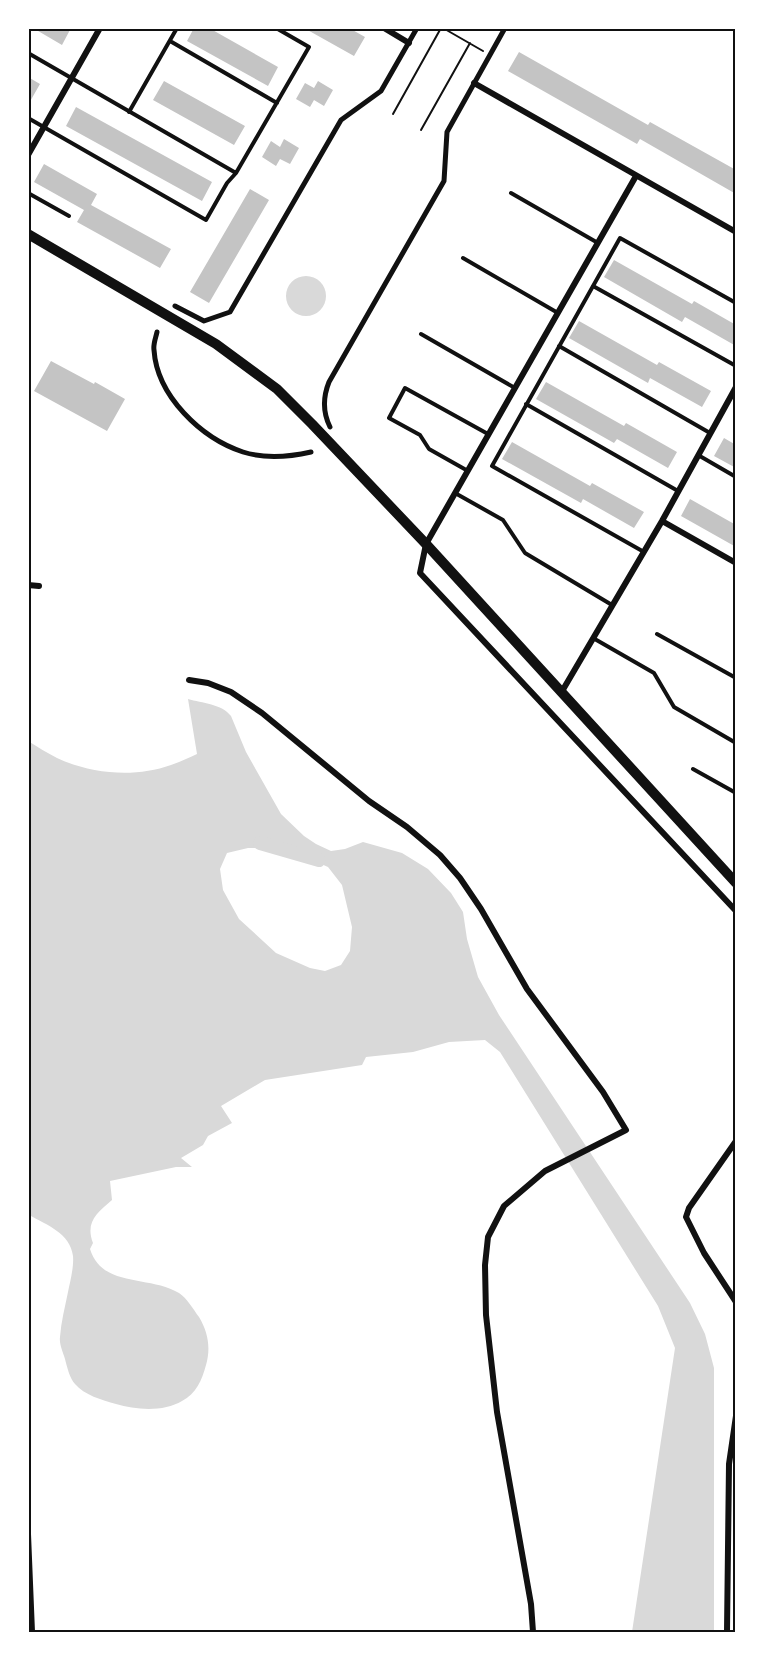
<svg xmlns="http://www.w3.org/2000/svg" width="764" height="1661" viewBox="0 0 764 1661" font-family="'Open Sans',sans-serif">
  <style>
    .water { fill: #d9d9d9; fill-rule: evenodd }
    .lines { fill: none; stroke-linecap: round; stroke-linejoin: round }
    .canal { stroke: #d9d9d9; stroke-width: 14 }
    .building { fill: #c4c4c4 }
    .path { stroke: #111; stroke-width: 2 }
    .service { stroke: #111; stroke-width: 4 }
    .pedestrian { stroke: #111; stroke-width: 5 }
    .minor { stroke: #111; stroke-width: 6 }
    .secondary { stroke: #111; stroke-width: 10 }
    .neatline { fill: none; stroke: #111; stroke-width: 2 }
  </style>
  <rect width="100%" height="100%" fill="#fff"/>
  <!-- water -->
  <path class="water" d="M286 296a20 20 0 1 1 40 0a20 20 0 1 1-40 0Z
    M188,699C202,703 222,704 231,716L246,752L281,814L304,836L316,844L331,851L345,849L363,842L402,853L428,869L451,893L463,912L467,939L478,977L499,1015L690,1303L705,1334L714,1368V1632H632L675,1348L658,1306L500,1052L485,1040L449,1042L413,1052L366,1057L362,1065L265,1080L221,1106L232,1123L208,1136L203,1145L181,1158L192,1167H176L110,1181L112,1200C97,1213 85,1222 93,1243L90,1249C102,1288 149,1275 179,1293C187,1298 193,1309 199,1317C208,1332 211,1348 206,1365C202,1380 196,1394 182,1401C164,1412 136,1410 116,1404C102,1400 84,1395 75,1384C70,1379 67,1367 65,1359C63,1352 59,1344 60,1337C61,1322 65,1307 68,1292C70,1282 74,1267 73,1256C70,1233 47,1225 29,1215L28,741C38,747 47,753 57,758C91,774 135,778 171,765C180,762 188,758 197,754ZM248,848H278L301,855L328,867L342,885L352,927L350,951L341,965L325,971L310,968L276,953L239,919L223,890L220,869L227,853Z"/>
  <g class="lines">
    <!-- canal -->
    <path class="canal" d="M260,843L319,860"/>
  </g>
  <!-- building -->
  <path class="building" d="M33,28H71L62,45Z
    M194,28H209L278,67L268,86L187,41Z
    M304,28H349L365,37L354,56Z
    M519,52L648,125L650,122L736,170V194L640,139L637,144L508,71Z
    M28,77L40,84L28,105Z
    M164,81L245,126L234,145L153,100Z
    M318,81L333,90L324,106L314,100L310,107L296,99L305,83L314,88Z
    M76,107L212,182L202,201L66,126Z
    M284,139L299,148L290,164L280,159L276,166L262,157L271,141L280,147Z
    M44,164L97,194L91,205L171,249L160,268L77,222L84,210L34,182Z
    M250,189L269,200L209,303L190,292Z
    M614,260L692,304L694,301L736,325V346L685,317L682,322L604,277Z
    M579,321L657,365L659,362L711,391L702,407L650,378L648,383L569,338Z
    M51,361L94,384L95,382L125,399L107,431L34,391Z
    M546,382L624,426L626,423L677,452L668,468L617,439L614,443L536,399Z
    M724,438L736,445V468L714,456Z
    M512,442L590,486L592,483L644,512L634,528L583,499L581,503L502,459Z
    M690,499L736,525V547L681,516Z"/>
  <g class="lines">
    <!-- path -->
    <path class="path" d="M443,28L483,51
      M393,114L441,28
      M421,130L470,43"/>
    <!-- service -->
    <path class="service" d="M170,41L277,103
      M28,53L236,173
      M129,112L177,28
      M28,118L206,220L227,183L236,173L309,47L276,28
      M28,193L69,216
      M511,193L598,243
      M463,258L558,313
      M593,286L736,366
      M421,334L515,388
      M559,346L710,433
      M526,404L678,491
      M698,455L736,477
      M468,471L429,449L420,435L389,418L405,388L488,434
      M455,493L503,520L525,553L612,605
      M644,552L492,466L620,238L736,303
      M657,634L736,678
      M593,638L654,673L674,707L736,743
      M693,769L736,793"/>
    <!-- pedestrian -->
    <path class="pedestrian" d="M175,306L204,321L230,312L341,120L381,91L417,28
      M157,332C156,337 153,344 154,350C157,396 201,438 243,452C265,459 289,457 311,452
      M330,427C323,413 323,397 329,382L444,181L447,132L505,28"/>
    <!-- minor -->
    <path class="minor" d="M384,28L409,43
      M474,83L736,232
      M28,155L100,28
      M636,176L426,544L420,573L736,911
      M662,521L736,563
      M28,585L39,586
      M189,680L208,683L231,692L262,713L369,801L407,827L440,855L460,878L481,909L527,989L603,1092L626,1130L545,1171L504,1206L488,1237L485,1265L486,1315L497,1412L531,1604L533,1632
      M561,693L662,521L736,387
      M736,1141L689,1208L686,1217L704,1253L736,1302
      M28,1534L32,1632
      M727,1632L729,1464L736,1416"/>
    <!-- secondary -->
    <path class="secondary" d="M28,234L216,344L277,389L312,424L426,544L736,883"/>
  </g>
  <!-- border -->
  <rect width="764" height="1661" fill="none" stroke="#ffffff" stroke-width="60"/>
  <rect x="30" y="30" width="704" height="1601" class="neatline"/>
</svg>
